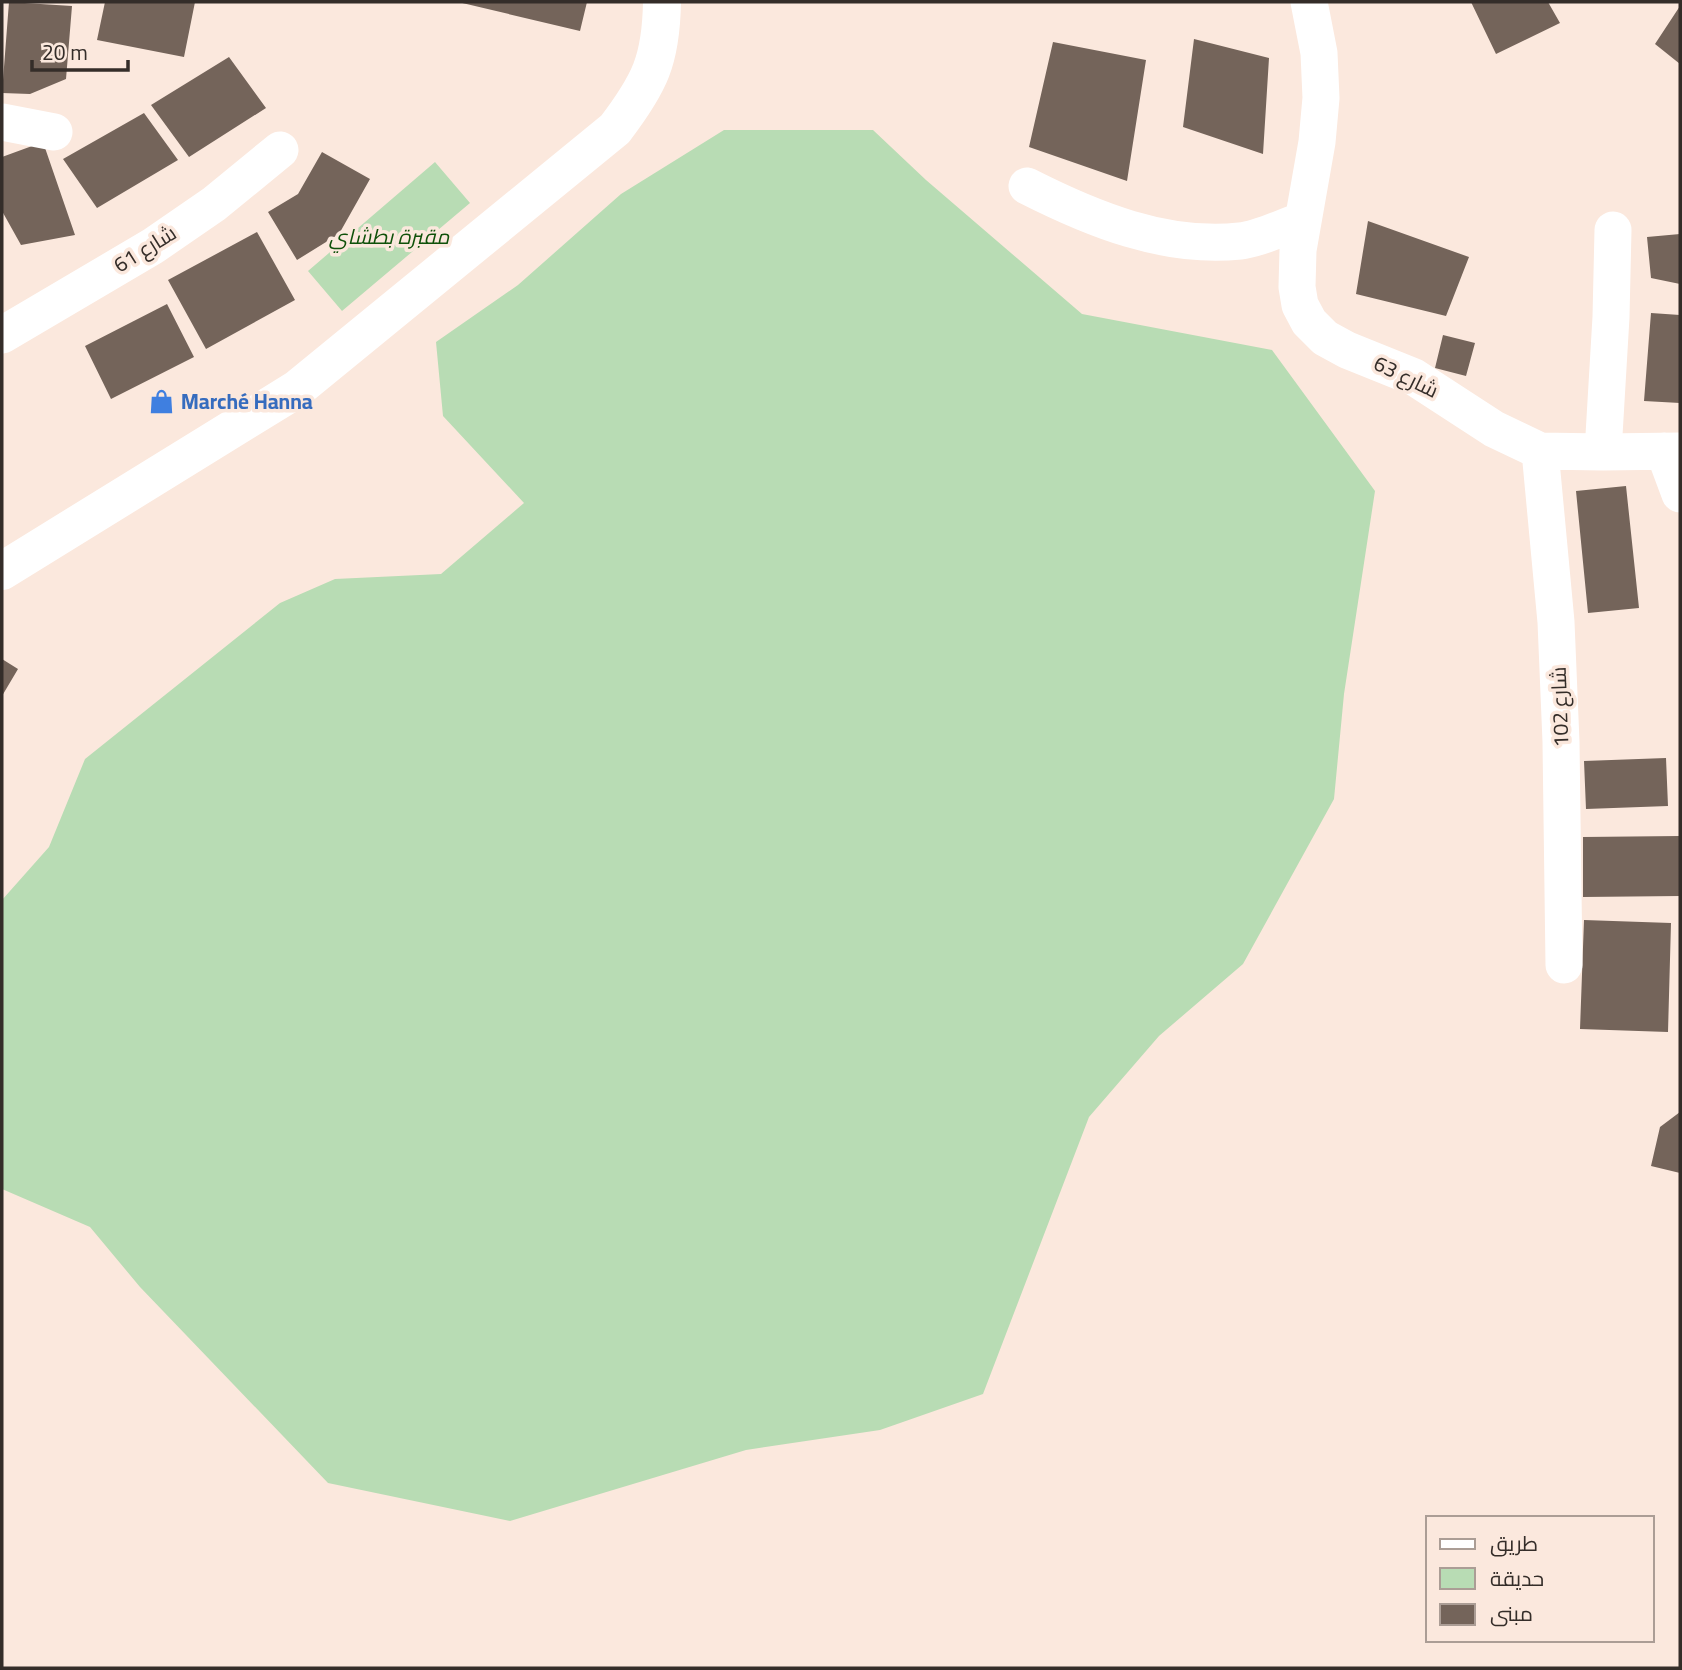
<svg xmlns="http://www.w3.org/2000/svg" width="1682" height="1670" viewBox="0 0 1682 1670" font-family="Georgia,Cairo,serif">
  <style>
    .green { fill: #b8dcb4 }
    .building { fill: #74645a }
    .lines { fill: none; stroke-linecap: round; stroke-linejoin: round }
    .street { stroke: #fff; stroke-width: 37 }
    .secondary { stroke: #fff; stroke-width: 38 }
    .labels { text-anchor: middle; stroke-width: 7; stroke-linejoin: round; paint-order: stroke }
    .park-label { font-size: 21px; font-style: italic; fill: #0f510a; stroke: #fbe8dd }
    .street-label { font-size: 21px; fill: #342d29; stroke: #fbe8dd }
    .shop-label { font-size: 21px; font-weight: bold; fill: #366cbe; stroke: #fbe8dd; text-anchor: start }
  </style>
  <rect width="100%" height="100%" fill="#fbe8dd"/>
  <!-- green -->
  <path class="green" d="M724,130H873L926,180L1082,314L1272,350L1375,491L1344,694L1334,799L1243,964L1159,1036L1089,1117L983,1394L880,1430L746,1450L510,1521L328,1483L140,1287L90,1227L2,1189V900L49,847L85,759L280,603L335,579L441,574L524,503L443,416L436,342L518,285L621,194Z
    M435,162L470,203L342,311L308,271Z"/>
  <!-- building -->
  <path class="building" d="M9,2L72,6L66,79L30,94L2,93Z
    M105,2H195L184,57L97,40Z
    M458,2H587L580,31Z
    M1471,2H1548L1560,23L1496,54Z
    M1680,6V64L1655,44Z
    M1194,39L1269,58L1263,154L1183,127Z
    M1053,42L1146,60L1127,181L1029,147Z
    M229,57L266,108L189,157L151,105Z
    M144,113L178,160L97,208L63,159Z
    M43,142L75,235L21,245L2,211V157Z
    M322,152L370,179L339,234L297,260L268,212L298,194Z
    M1368,221L1469,257L1446,316L1356,294Z
    M257,232L295,300L206,349L168,280Z
    M1680,234V284L1651,278L1647,237Z
    M167,304L194,357L111,399L85,346Z
    M1651,313L1680,315V403L1644,401Z
    M1443,335L1475,343L1466,376L1435,368Z
    M1626,486L1639,608L1588,613L1576,491Z
    M2,659L18,669L2,696Z
    M1666,758L1668,806L1586,809L1584,761Z
    M1680,836V896L1583,897V837Z
    M1584,920L1671,923L1668,1032L1580,1029Z
    M1680,1112V1173L1651,1166L1660,1127Z"/>
  <g class="lines">
    <!-- street -->
    <path class="street" d="M1309,2L1319,53L1321,98L1317,142L1298,250L1297,287L1300,305L1309,322L1325,338L1347,350L1414,377L1494,429L1540,451L1603,452L1611,317L1613,230
      M2,122L54,132
      M1027,186C1092,219 1165,249 1240,241C1260,239 1282,227 1302,221
      M2,335L153,246L214,204L280,150
      M1540,451L1556,622L1561,742L1564,965
      M1664,451L1680,494
      M1603,452L1680,451"/>
    <!-- secondary -->
    <path class="secondary" d="M2,571L297,389L615,129C650,83 661,60 662,2"/>
  </g>
  <!-- icons -->
  <defs>
    <symbol id="shop-bare" viewBox="-9 -9 18 18"><path d="M-5-2.5h2.3a2.7 3.5 0 0 1 5.4 0H5L5.5 6h-11ZM-1.5-2.5h3a1.5 2.3 0 0 0-3 0Z" fill="#3f7fe0" stroke="#fbe8dd" stroke-width="2.5" paint-order="stroke"/></symbol>
  </defs>
  <g fill-rule="evenodd">
    <use href="#shop-bare" x="144" y="384" width="35" height="35"/>
  </g>
  <g class="labels">
    <!-- park labels -->
    <g class="park-label">
      <text x="389" y="244">مقبرة بطشاي</text>
    </g>
    <!-- street labels -->
    <g class="street-label">
      <text transform="translate(145 249) rotate(-32)" y="7">شارع 61</text>
      <text transform="translate(1406 377) rotate(26)" y="7">شارع 63</text>
      <text transform="translate(1560 707) rotate(-92)" y="7">شارع 102</text>
    </g>
    <!-- shop labels -->
    <g class="shop-label">
      <text x="181" y="409">Marché Hanna</text>
    </g>
  </g>
  <!-- border -->
  <rect width="1682" height="1670" fill="none" stroke="#342d29" stroke-width="7"/>
  <!-- legend -->
  <rect x="1426" y="1516" width="228" height="126" fill="#fbe8dd" stroke="#ab9d95" stroke-width="2"/>
  <rect x="1440" y="1539" width="35" height="10" fill="#ffffff" stroke="#ab9d95" stroke-width="2"/>
  <text x="1490" y="1551" font-size="21" fill="#342d29">طريق</text>
  <rect x="1440" y="1568" width="35" height="21" fill="#b8dcb4" stroke="#ab9d95" stroke-width="2"/>
  <text x="1490" y="1586" font-size="21" fill="#342d29">حديقة</text>
  <rect x="1440" y="1604" width="35" height="21" fill="#74645a" stroke="#ab9d95" stroke-width="2"/>
  <text x="1490" y="1621" font-size="21" fill="#342d29">مبنى</text>
  <!-- scale -->
  <path d="M32 60v10h96v-10" fill="none" stroke="#342d29" stroke-width="3.5"/>
  <text x="42" y="60" font-size="21" fill="#342d29" stroke="#fbe8dd" stroke-width="5" paint-order="stroke">20 m</text>
</svg>
